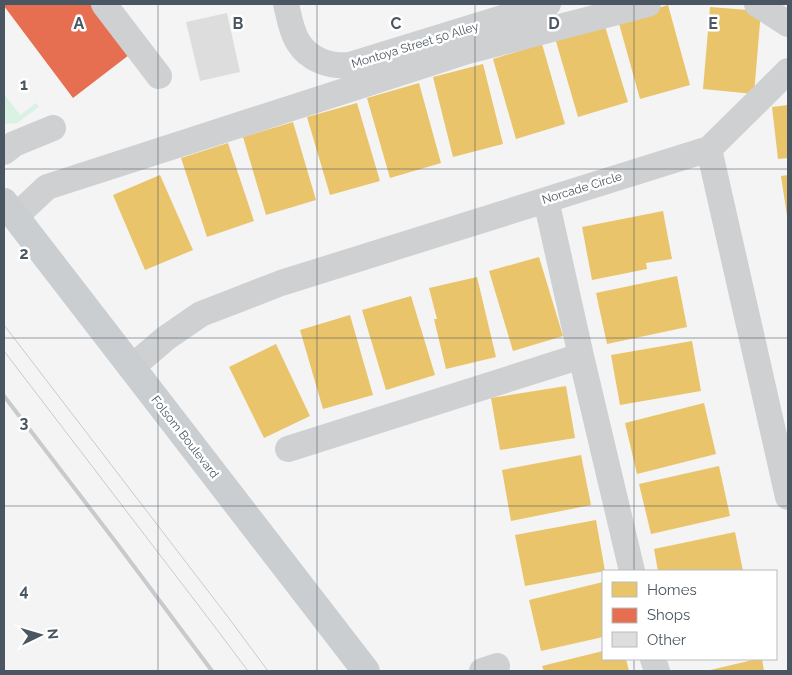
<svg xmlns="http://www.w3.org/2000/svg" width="792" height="675" viewBox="0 0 792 675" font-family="Raleway,sans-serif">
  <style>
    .green { fill: #d9f2e3 }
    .homes { fill: #e9c46a }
    .shops { fill: #e76f51 }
    .building { fill: #ddddde }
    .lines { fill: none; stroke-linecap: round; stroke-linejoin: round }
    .minor { stroke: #ced0d2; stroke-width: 26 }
    .major { stroke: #caced1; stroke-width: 28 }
    .tram { stroke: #c9cacc; stroke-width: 1 }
    .rail { stroke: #c9cacc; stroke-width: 4 }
    .grid { fill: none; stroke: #4a5661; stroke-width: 1; stroke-opacity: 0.55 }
    .labels { text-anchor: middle; stroke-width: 5; stroke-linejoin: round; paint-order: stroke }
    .street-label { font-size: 12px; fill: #4a5661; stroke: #fff }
    .grid-label { font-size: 16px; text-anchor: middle; font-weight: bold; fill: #4a5661; stroke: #fff; stroke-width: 5; stroke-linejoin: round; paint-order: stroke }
  </style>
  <rect width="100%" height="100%" fill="#f4f4f4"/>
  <!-- green -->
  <path class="green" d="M4,94L20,115L36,103L39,107L17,123L6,124L4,121Z"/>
  <!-- homes -->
  <path class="homes" d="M668,5L690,85L640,99L618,20Z
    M710,7L761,11L754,94L703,89Z
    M604,23L628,102L578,117L555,38Z
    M542,44L565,124L516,139L493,59Z
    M483,64L503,144L453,157L433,77Z
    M419,83L441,163L390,178L367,98Z
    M357,103L380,181L330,195L307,117Z
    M788,105V158L778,159L772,107Z
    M293,122L316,200L266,215L243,137Z
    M228,143L254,221L207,237L181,158Z
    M160,175L193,250L145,270L113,195Z
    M788,175V216H787L781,176Z
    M663,211L672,259L646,263L647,269L592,280L582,227Z
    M539,257L563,336L513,351L489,271Z
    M677,276L687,327L607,344L596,293Z
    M477,277L496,357L446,369L434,319H437L429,288Z
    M411,296L435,375L386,390L362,310Z
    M350,315L373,395L323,409L300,330Z
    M692,341L701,391L620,405L611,355Z
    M276,344L310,416L264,438L229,367Z
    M566,386L575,438L500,450L491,398Z
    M704,403L716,454L637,474L625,423Z
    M581,455L591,505L511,521L502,470Z
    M719,466L730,516L651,534L639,484Z
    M596,520L605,571L525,586L515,535Z
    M735,532L743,571H658L654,549Z
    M603,582V637L541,651L529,600Z
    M603,651V659H626L629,671H544L542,666Z
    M757,659H762L764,671H706Z"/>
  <!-- shops -->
  <path class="shops" d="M4,4H90L129,55L73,98L4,6Z"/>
  <!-- building -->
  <path class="building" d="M227,13L240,72L200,81L186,22Z"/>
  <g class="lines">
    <!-- minor -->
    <path class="minor" d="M104,4L159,76
      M286,4C289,16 291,31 298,42C309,60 330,67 350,65L548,4
      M757,4L788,24
      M709,149L788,71
      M4,152L14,144L53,128
      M546,200L581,356L632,571
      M15,217L47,187L468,51L648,4
      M132,367L166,338L201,314L281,283L709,149L788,497
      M288,449L581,356
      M653,659L657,671
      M482,671L497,666"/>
    <!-- major -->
    <path class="major" d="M4,202L366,671"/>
    <!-- tram -->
    <path class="tram" d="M4,325L228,617L268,671
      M4,351L215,627L248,671"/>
    <!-- rail -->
    <path class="rail" d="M4,396L118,545L212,671"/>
  </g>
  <!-- grid -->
  <path class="grid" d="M158,4V671M317,4V671M475,4V671M634,4V571M4,169H788M4,338H788M4,506H788M634,659V671"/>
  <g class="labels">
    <!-- street labels -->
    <g class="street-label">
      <text transform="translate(415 45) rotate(-17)" y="4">Montoya Street 50 Alley</text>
      <text transform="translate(582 188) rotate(-17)" y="4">Norcade Circle</text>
      <text transform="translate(185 437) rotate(52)" y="4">Folsom Boulevard</text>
    </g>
  </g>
  <g class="grid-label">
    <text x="79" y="29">A</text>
    <text x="238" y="29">B</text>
    <text x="396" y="29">C</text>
    <text x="554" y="29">D</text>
    <text x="713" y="29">E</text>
    <text x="24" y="90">1</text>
    <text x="24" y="259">2</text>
    <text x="24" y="428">3</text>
    <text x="24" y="596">4</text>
  </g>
  <!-- border -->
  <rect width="792" height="675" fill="none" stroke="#4a5661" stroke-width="10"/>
  <!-- legend -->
  <rect x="602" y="570" width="175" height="90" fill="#ffffff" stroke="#b7bbc0"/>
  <rect x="612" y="582" width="25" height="15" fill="#e9c46a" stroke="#b7bbc0"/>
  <text x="647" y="595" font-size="15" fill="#4a5661">Homes</text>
  <rect x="612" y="608" width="25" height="15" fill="#e76f51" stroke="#b7bbc0"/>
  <text x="647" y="620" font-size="15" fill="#4a5661">Shops</text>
  <rect x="612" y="632" width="25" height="15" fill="#ddddde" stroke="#b7bbc0"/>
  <text x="647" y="645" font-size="15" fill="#4a5661">Other</text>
  <!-- north arrow -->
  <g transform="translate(40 635) rotate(85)" stroke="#ffffff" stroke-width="4" paint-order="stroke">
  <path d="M0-4L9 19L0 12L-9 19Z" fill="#4a5661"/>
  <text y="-8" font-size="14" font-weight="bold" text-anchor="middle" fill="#4a5661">N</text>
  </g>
</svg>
